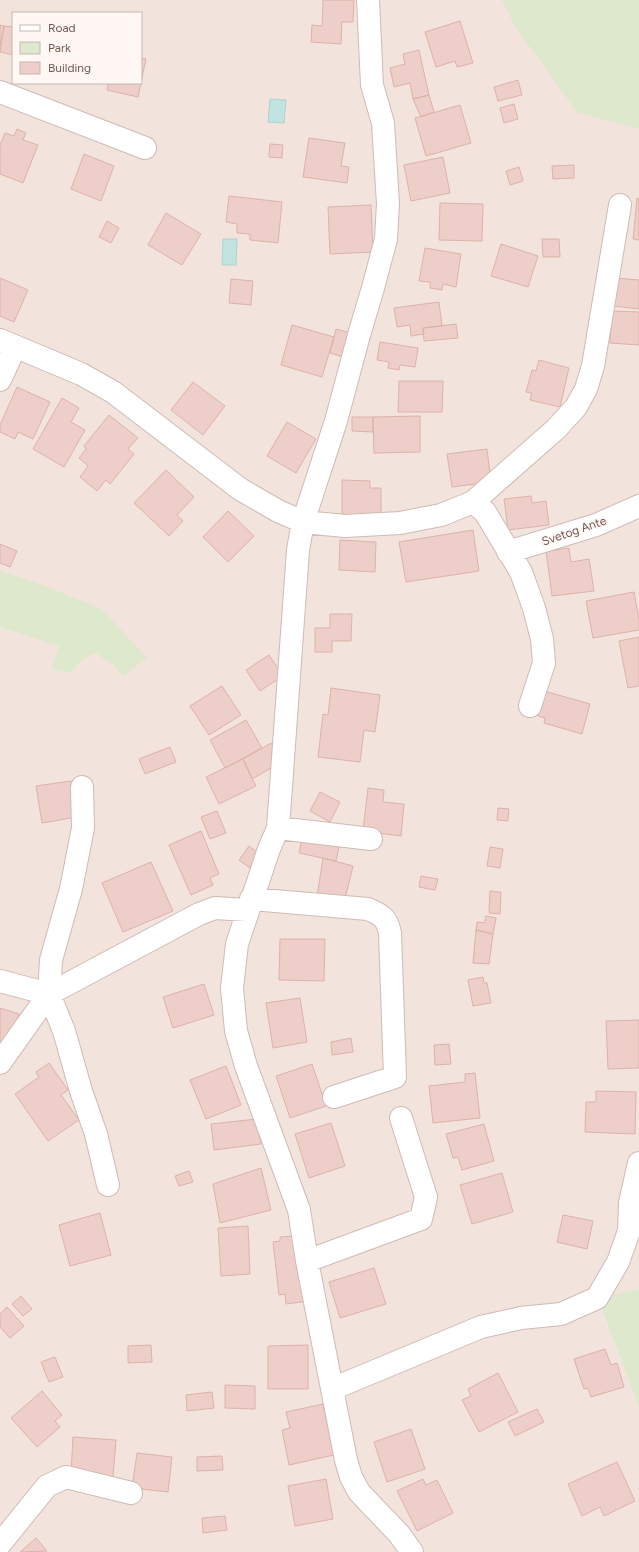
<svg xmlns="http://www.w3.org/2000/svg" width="639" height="1552" viewBox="0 0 639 1552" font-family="Figtree,sans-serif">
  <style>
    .residential { fill: #f2e3dc; fill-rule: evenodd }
    .green { fill: #dee8cc }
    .water { fill: #c3e3e1; stroke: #aad4d1 }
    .building { fill: #edcec8; stroke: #deb2aa }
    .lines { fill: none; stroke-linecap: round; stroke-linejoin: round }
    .minor-casing { stroke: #cfbbb6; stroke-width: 24 }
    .minor { stroke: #fff; stroke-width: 22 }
    .labels { text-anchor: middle; stroke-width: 3; stroke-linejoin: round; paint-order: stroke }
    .street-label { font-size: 12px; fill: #745652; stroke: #fef7f3 }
  </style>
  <rect width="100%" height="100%" fill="#fbf2ed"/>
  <!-- residential -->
  <path class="residential" d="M0,0H639V1289L597,1299L639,1408V1552H0ZM13,13H141V83H13Z"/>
  <!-- green -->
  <path class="green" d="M502,0H639V129L577,112L516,28Z
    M0,571L40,584L102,609L147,658L123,676L112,664L96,653L83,659L70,673L52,669L59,646L0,627Z
    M639,1289V1408L597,1298Z"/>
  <!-- water -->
  <path class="water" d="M270,99L286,100L284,123L268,122Z
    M223,239H237L236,265H222Z"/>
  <!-- building -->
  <path class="building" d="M323,0H354L353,22H342L341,44L311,42L312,25L322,26Z
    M460,21L473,63L457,67L455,61L436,67L425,32Z
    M0,25L4,26L0,46Z
    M4,26L13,27V55L0,52Z
    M419,50L429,95L413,99L410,83L394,87L390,68L405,64L403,54Z
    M141,58L146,59L138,97L107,90L108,83H141Z
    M518,80L522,95L498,101L494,87Z
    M429,95L434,112L421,117L413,99Z
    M514,104L518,119L504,123L500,108Z
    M460,105L471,143L426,156L415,118Z
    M17,129L26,133L23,140L38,145L23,183L0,174V145L5,133L14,136Z
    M309,138L345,143L341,166L349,167L347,183L303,177Z
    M270,144L283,145L282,158L269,157Z
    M84,154L114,166L101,201L71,189Z
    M443,157L450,193L411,201L404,165Z
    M574,165V178L553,179L552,166Z
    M519,167L523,181L510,185L506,171Z
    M229,196L282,202L278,243L250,240V234L237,233V224L226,222Z
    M637,198L639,199V240L633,239Z
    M440,203L483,204L482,241L439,240Z
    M371,205L373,252L330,254L328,207Z
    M166,213L201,234L182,265L148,245Z
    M107,221L119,228L111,243L99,237Z
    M542,239H559L560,257H543Z
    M501,244L538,256L528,287L491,276Z
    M425,248L461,254L456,287L443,284L442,290L430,288V282L419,281Z
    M0,278L28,290L14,322L0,316Z
    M616,278L639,280V309L613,306Z
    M231,279L253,281L251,305L229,303Z
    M439,302L442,326L423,328L424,334L411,336L410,325L397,327L394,308Z
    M612,311L639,312V345L610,343Z
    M456,324L458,338L424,341L423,328Z
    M292,325L334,337L322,377L281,365Z
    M336,329L351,333L344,357L330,353Z
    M380,342L418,348L415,367L400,365L399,370L388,368L389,362L377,360Z
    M539,360L569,368L560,407L530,400L532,393L526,392L532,370L536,371Z
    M399,381H443L442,412H398Z
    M193,382L225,406L203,435L171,410Z
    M17,387L50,402L33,439L18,432L15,439L0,432V425Z
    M62,398L79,408L71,422L85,430L64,467L33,449Z
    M109,415L138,438L128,449L134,454L110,484L106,480L97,491L80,477L88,466L79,458L86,449L84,446Z
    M420,416V452L374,453L373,417Z
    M352,417H373V432L352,431Z
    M287,422L316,439L296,473L267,456Z
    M487,449L491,482L452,487L447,454Z
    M166,470L194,497L177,515L183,521L169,536L134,503Z
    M342,480L370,481V488H381V520L342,519Z
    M531,496L532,503L546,501L549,525L508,530L504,499Z
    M228,511L254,536L228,562L203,537Z
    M473,530L479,571L406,582L399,542Z
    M340,540L376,542L375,572L339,570Z
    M0,544L17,551L10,567L0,563Z
    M569,548L571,562L589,559L594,591L552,596L546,551Z
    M634,592L639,619V630L593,638L586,601Z
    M330,614H352L351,641H332V652H315V628H330Z
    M639,637V686L628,688L619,641Z
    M269,655L283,676L260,691L246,670Z
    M222,686L241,715L209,735L190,706Z
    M331,688L380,695L375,732L364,730L360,762L318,757L323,714L328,715Z
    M544,691L590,704L582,734L544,723L545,718L538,716Z
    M246,720L262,748L225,768L210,740Z
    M271,743L282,762L252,779L243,759Z
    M170,747L176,762L145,774L139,759Z
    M243,759L256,786L219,804L206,777Z
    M71,781L77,817L42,823L36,786Z
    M368,788L384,790L383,802L404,804L401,836L363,831Z
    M320,792L340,802L330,822L310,811Z
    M498,808L509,809L508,821L497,820Z
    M217,811L226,833L210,839L201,817Z
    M201,831L219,874L210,878L213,885L191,895L169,845Z
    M302,839L339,847L336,861L299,853Z
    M249,846L260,854L250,868L239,860Z
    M490,847L503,849L500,868L487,866Z
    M323,858L353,866L344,903L317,897Z
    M151,862L173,911L123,932L102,883Z
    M421,876L438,879L435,890L419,887Z
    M490,891L501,892L500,914L489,913Z
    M486,916L496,918L493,934L476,930L477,922L484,923Z
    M476,930L493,934L489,964L473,963Z
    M280,939H325L324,981L279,980Z
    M483,977L484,983H487L491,1003L473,1006L468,980Z
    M204,984L214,1015L173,1028L163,997Z
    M300,998L307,1042L273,1048L266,1003Z
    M0,1008L19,1014L7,1049L0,1047Z
    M639,1020V1068L608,1069L606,1021Z
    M351,1038L353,1052L332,1055L331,1042Z
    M449,1044L451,1064L435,1065L434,1045Z
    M49,1063L68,1090L61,1095L79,1120L48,1141L15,1094L39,1077L36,1072Z
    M312,1064L326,1106L290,1118L276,1076Z
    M226,1066L241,1105L206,1119L190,1080Z
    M475,1073L480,1118L433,1123L429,1086L465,1082V1074Z
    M596,1091L636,1092L635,1134L585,1132L586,1102H596Z
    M257,1119L261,1144L214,1150L211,1124Z
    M331,1123L345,1166L309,1178L295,1134Z
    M484,1124L494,1161L462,1170L458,1157L453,1158L446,1134Z
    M261,1168L271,1210L220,1223L213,1184Z
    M189,1171L193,1182L179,1186L175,1176Z
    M502,1173L513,1212L472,1224L460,1185Z
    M100,1213L111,1255L70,1266L59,1225Z
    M563,1215L593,1221L587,1249L557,1242Z
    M248,1226L250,1274L221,1276L218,1228Z
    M294,1236L309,1301L286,1304L285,1294L279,1295L273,1242L280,1241V1237Z
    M374,1268L386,1304L340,1318L329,1282Z
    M21,1296L32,1309L23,1316L12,1304Z
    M7,1307L24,1326L10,1338L0,1327V1314Z
    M151,1345L152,1362L128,1363V1346Z
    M308,1345V1389H268V1346Z
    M605,1349L611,1365L617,1363L624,1387L591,1397L588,1388L584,1389L574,1359Z
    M55,1357L63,1377L49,1382L41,1362Z
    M498,1373L518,1412L479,1432L462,1400L471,1396L468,1389Z
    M225,1385L255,1386V1409L225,1408Z
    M42,1391L62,1415L55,1421L60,1427L37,1447L11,1418Z
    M212,1392L214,1408L187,1411L186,1395Z
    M323,1404L334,1455L289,1465L282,1430L290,1428L286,1412Z
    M537,1409L544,1422L515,1436L508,1422Z
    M411,1429L425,1469L387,1482L374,1442Z
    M73,1437L116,1440L113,1477L71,1474Z
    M137,1453L172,1457L168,1492L132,1488Z
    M222,1456L223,1470L197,1471V1457Z
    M617,1462L635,1501L604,1516L600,1507L582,1516L568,1484Z
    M326,1479L333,1519L295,1526L288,1486Z
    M423,1479L426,1485L437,1480L453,1513L417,1531L397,1491Z
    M225,1516L227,1530L203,1533L202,1518Z
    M36,1538L47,1551L20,1552Z"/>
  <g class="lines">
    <defs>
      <path id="minor" d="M368,0L372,85L383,123L388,204L386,239L373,288L359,335L336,421L303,522L298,550L278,828L269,849L237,944L232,988L236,1031L246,1066L299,1210L307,1261L346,1460L351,1477L359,1492L399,1534L412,1552
        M0,92L145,148
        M0,340L81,374L113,392L240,489L278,511L303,522L345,526L400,523L441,515L473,502L556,429L576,407L586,389L593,366L620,205
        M0,380L15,347
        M473,502L485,512L521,572L534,608L542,639L544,663L530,706
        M508,552L596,525L639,506
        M82,787L83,828L71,889L51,960L49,994L64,1031L81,1091L96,1134L108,1185
        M278,828L371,839
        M251,899L368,909C382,915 387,918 390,933L395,1077L334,1097
        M0,981L49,994
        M0,1063L49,994L199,914L215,908L247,910
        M307,1261L421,1219L426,1197L401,1118
        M332,1389L481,1327L521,1318L561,1314L597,1298L618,1262L629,1231L630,1203L639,1163
        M0,1544L47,1486L66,1477L131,1493"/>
    </defs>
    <!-- minor casing -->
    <use href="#minor" class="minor-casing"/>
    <!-- minor -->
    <use href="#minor" class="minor"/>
  </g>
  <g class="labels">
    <!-- street labels -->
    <g class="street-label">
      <text transform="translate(574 531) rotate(-19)" y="4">Svetog Ante</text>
    </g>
  </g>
  <!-- legend -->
  <rect x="12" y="12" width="130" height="72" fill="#fef7f3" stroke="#c7b7b3"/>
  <rect x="20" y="25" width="20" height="6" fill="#ffffff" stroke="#c7b7b3"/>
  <text x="48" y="32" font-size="12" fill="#745652">Road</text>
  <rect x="20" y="42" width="20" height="12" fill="#dee8cc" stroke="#c7b7b3"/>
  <text x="48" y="52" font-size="12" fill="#745652">Park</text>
  <rect x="20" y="62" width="20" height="12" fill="#edcec8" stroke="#c7b7b3"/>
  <text x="48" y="72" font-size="12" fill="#745652">Building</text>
</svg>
